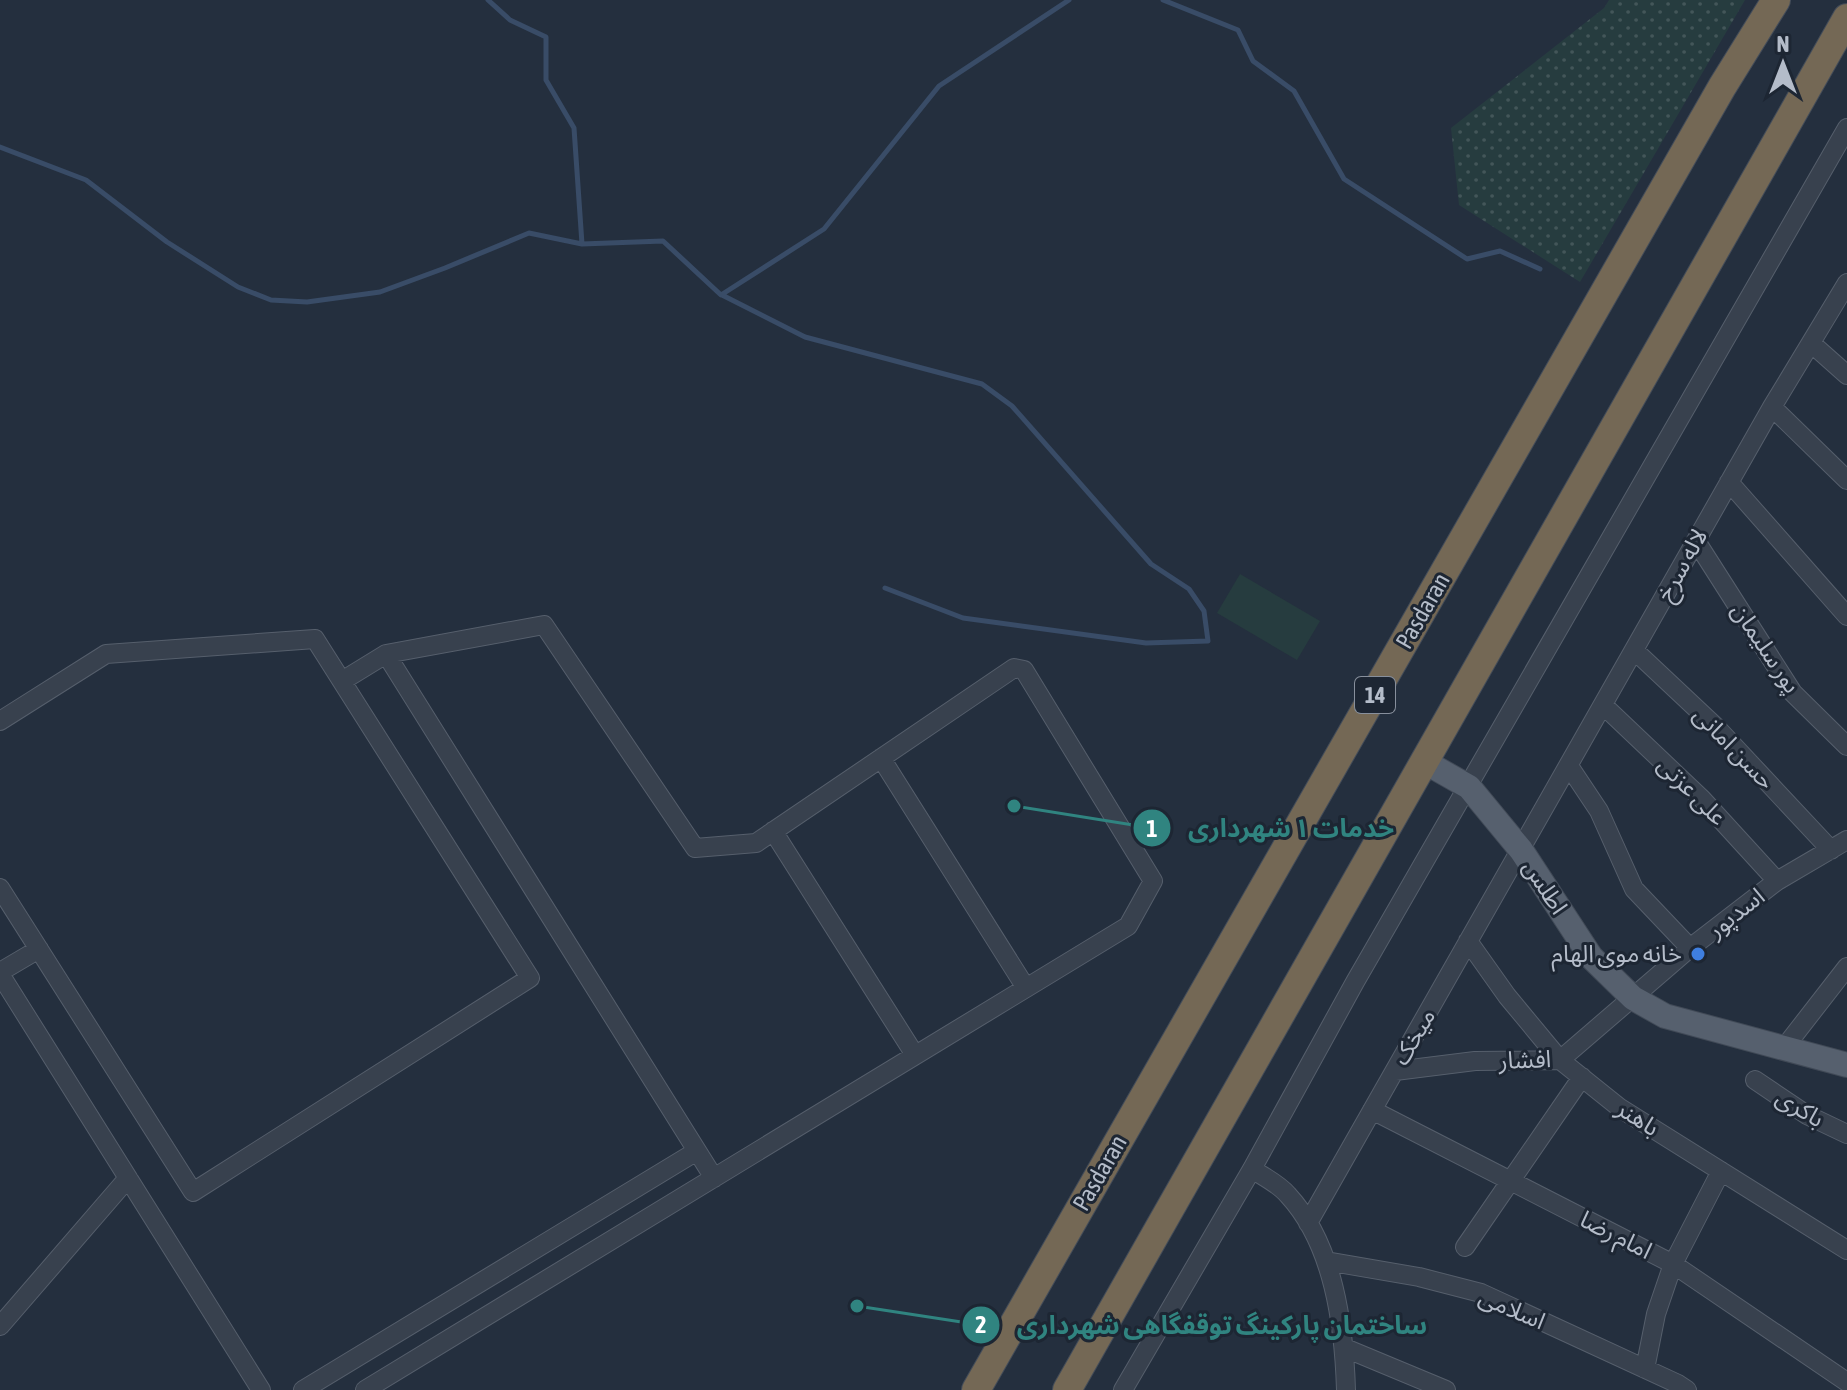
<svg xmlns="http://www.w3.org/2000/svg" width="1847" height="1390" viewBox="0 0 1847 1390" font-family="'Asap Condensed','Noto Sans Arabic',sans-serif">
  <style>
    .grass { fill: url(#grass-dots) }
    .garden { fill: #263c3f }
    .lines { fill: none; stroke-linecap: round; stroke-linejoin: round }
    .stream { stroke: #394c67; stroke-width: 5 }
    .minor-casing { stroke: #565f6c; stroke-width: 20 }
    .major-casing { stroke: #414a57; stroke-width: 26 }
    .highway-casing { stroke: #434c59; stroke-width: 30 }
    .minor { stroke: #38414e; stroke-width: 18 }
    .major { stroke: #56606e; stroke-width: 24 }
    .highway { stroke: #746855; stroke-width: 28 }
    .shop-dot { fill: #3f7fe0; stroke: #1d2633; stroke-width: 3 }
    .labels { text-anchor: middle; stroke-width: 6; stroke-linejoin: round; paint-order: stroke }
    .shield { fill: #1d2633; stroke: #878f9c; stroke-width: 2 }
    .shield-label { font-size: 22px; font-weight: bold; fill: #b4bcc9 }
    .street-label { font-size: 24px; fill: #b4bcc9; stroke: #1d2633 }
    .poi-label { font-size: 24px; fill: #b4bcc9; stroke: #1d2633; text-anchor: end }
    .leader { fill: none; stroke: #308480; stroke-width: 3 }
    .callout-dot { fill: #308480; stroke: #1d2633; stroke-width: 3 }
    .mark-label { font-size: 24px; text-anchor: middle; font-weight: bold; fill: #fff }
    .callout-label { font-size: 26px; text-anchor: middle; font-weight: bold; fill: #308480; stroke: #1d2633; stroke-width: 6; stroke-linejoin: round; paint-order: stroke }
  </style>
  <defs>
    <pattern id="grass-dots" width="8" height="8" patternUnits="userSpaceOnUse" patternTransform="scale(2)"><rect width="8" height="8" fill="#263c3f"/><path d="M2 2h.1M6 6h.1" fill="none" stroke="#435659" stroke-width="1.8" stroke-linecap="round"/></pattern>
  </defs>
  <rect width="100%" height="100%" fill="#242f3e"/>
  <!-- grass -->
  <path class="grass" d="M1609,0H1745L1580,282L1459,205L1451,128L1604,8Z"/>
  <!-- garden -->
  <path class="garden" d="M1240,574L1320,621L1297,660L1217,613Z"/>
  <g class="lines">
    <!-- stream -->
    <path class="stream" d="M488,0L510,20L546,37V80L574,128L582,244
      M1163,0L1238,30L1253,61L1294,91L1344,179L1467,259L1500,251L1540,269
      M0,147L86,180L167,242L238,287L271,300L307,302L380,292L445,268L529,233L582,244L663,241L721,295L824,229L939,86L1069,0
      M722,295L805,337L982,384L1012,406L1151,564L1189,589L1204,611L1208,641L1146,643L963,618L885,588"/>
    <defs>
      <path id="minor" d="M1811,343L1847,375
        M1772,407L1847,480
        M1729,482L1847,616
        M1696,541L1793,693L1847,746
        M1634,650L1716,727L1831,850
        M386,654L714,1178
        M342,681L386,654L544,625L695,848L756,843L1014,668L1024,670L1153,881L1128,926L365,1390
        M1603,705L1702,799L1777,881
        M0,721L106,654L315,639L530,978L193,1192L0,888
        M881,758L1026,988
        M1569,766L1599,811L1634,889L1690,948
        M773,831L915,1055
        M1468,941L1507,996L1560,1060L1620,1108L1847,1250
        M0,972L39,949
        M0,974L261,1390
        M1784,1048L1847,967
        M1395,1071L1475,1061L1560,1060L1690,948L1777,881L1847,840
        M1755,1080L1807,1115L1847,1134
        M1372,1110L1673,1264L1847,1382
        M1252,1169C1264,1177 1279,1184 1288,1195C1334,1245 1344,1325 1346,1390
        M1308,1223L1772,407L1847,283
        M1465,1247L1582,1077
        M1326,1261L1419,1277L1481,1293L1678,1384L1687,1390
        M0,1326L128,1178
        M1345,1348L1446,1390
        M1645,1369L1656,1314L1673,1264L1721,1171
        M303,1390L697,1151
        M1123,1390L1252,1169L1355,982L1847,128"/>
      <path id="major" d="M1425,762L1469,787L1521,850L1591,957L1633,998L1665,1016L1847,1065"/>
      <path id="highway" d="M976,1390L1722,87L1776,0
        M1067,1390L1847,18"/>
    </defs>
    <!-- minor casing -->
    <use href="#minor" class="minor-casing"/>
    <!-- major casing -->
    <use href="#major" class="major-casing"/>
    <!-- highway casing -->
    <use href="#highway" class="highway-casing"/>
    <!-- minor -->
    <use href="#minor" class="minor"/>
    <!-- major -->
    <use href="#major" class="major"/>
    <!-- highway -->
    <use href="#highway" class="highway"/>
  </g>
  <!-- markers -->
  <circle class="shop-dot" cx="1698" cy="954" r="8"/>
  <g class="labels">
    <!-- shield labels -->
    <rect class="shield" x="1355" y="677" width="40" height="36" rx="6"/>
    <g class="shield-label">
      <text x="1375" y="703">14</text>
    </g>
    <!-- street labels -->
    <g class="street-label">
      <text transform="translate(1682 565) rotate(-61)" y="8">لاله سرخ</text>
      <text transform="translate(1423 611) rotate(-60)" y="8">Pasdaran</text>
      <text transform="translate(1766 648) rotate(56)" y="8">پور سلیمان</text>
      <text transform="translate(1734 748) rotate(46)" y="8">حسن امانی</text>
      <text transform="translate(1692 791) rotate(45)" y="8">علی عزتی</text>
      <text transform="translate(1545 887) rotate(57)" y="8">اطلس</text>
      <text transform="translate(1736 913) rotate(-38)" y="8">اسدپور</text>
      <text transform="translate(1414 1037) rotate(-60)" y="8">میخک</text>
      <text transform="translate(1525 1060) rotate(-2)" y="8">افشار</text>
      <text transform="translate(1800 1108) rotate(31)" y="8">باکری</text>
      <text transform="translate(1638 1118) rotate(33)" y="8">باهنر</text>
      <text transform="translate(1100 1173) rotate(-60)" y="8">Pasdaran</text>
      <text transform="translate(1616 1235) rotate(27)" y="8">امام رضا</text>
      <text transform="translate(1512 1309) rotate(23)" y="8">اسلامی</text>
    </g>
    <!-- poi labels -->
    <g class="poi-label">
      <text x="1682" y="962">خانه موی الهام</text>
    </g>
  </g>
  <!-- callouts -->
  <path class="leader" d="M1014 806L1152 828M857 1306L981 1325"/>
  <g class="callout-dot">
    <circle cx="1014" cy="806" r="8"/>
    <circle cx="857" cy="1306" r="8"/>
    <circle cx="1152" cy="828" r="20"/>
    <circle cx="981" cy="1325" r="20"/>
  </g>
  <g class="mark-label">
    <text x="1152" y="837">1</text>
    <text x="981" y="1333">2</text>
  </g>
  <g class="callout-label">
    <text x="1291" y="837">خدمات ۱ شهرداری</text>
    <text x="1222" y="1334">ساختمان پارکینگ توقفگاهی شهرداری</text>
  </g>
  <!-- north arrow -->
  <g transform="translate(1783 64)" stroke="#1d2633" stroke-width="6" paint-order="stroke">
  <path d="M0-6L14 30L0 20L-14 30Z" fill="#b4bcc9"/>
  <text y="-12" font-size="22" font-weight="bold" text-anchor="middle" fill="#b4bcc9">N</text>
  </g>
</svg>
